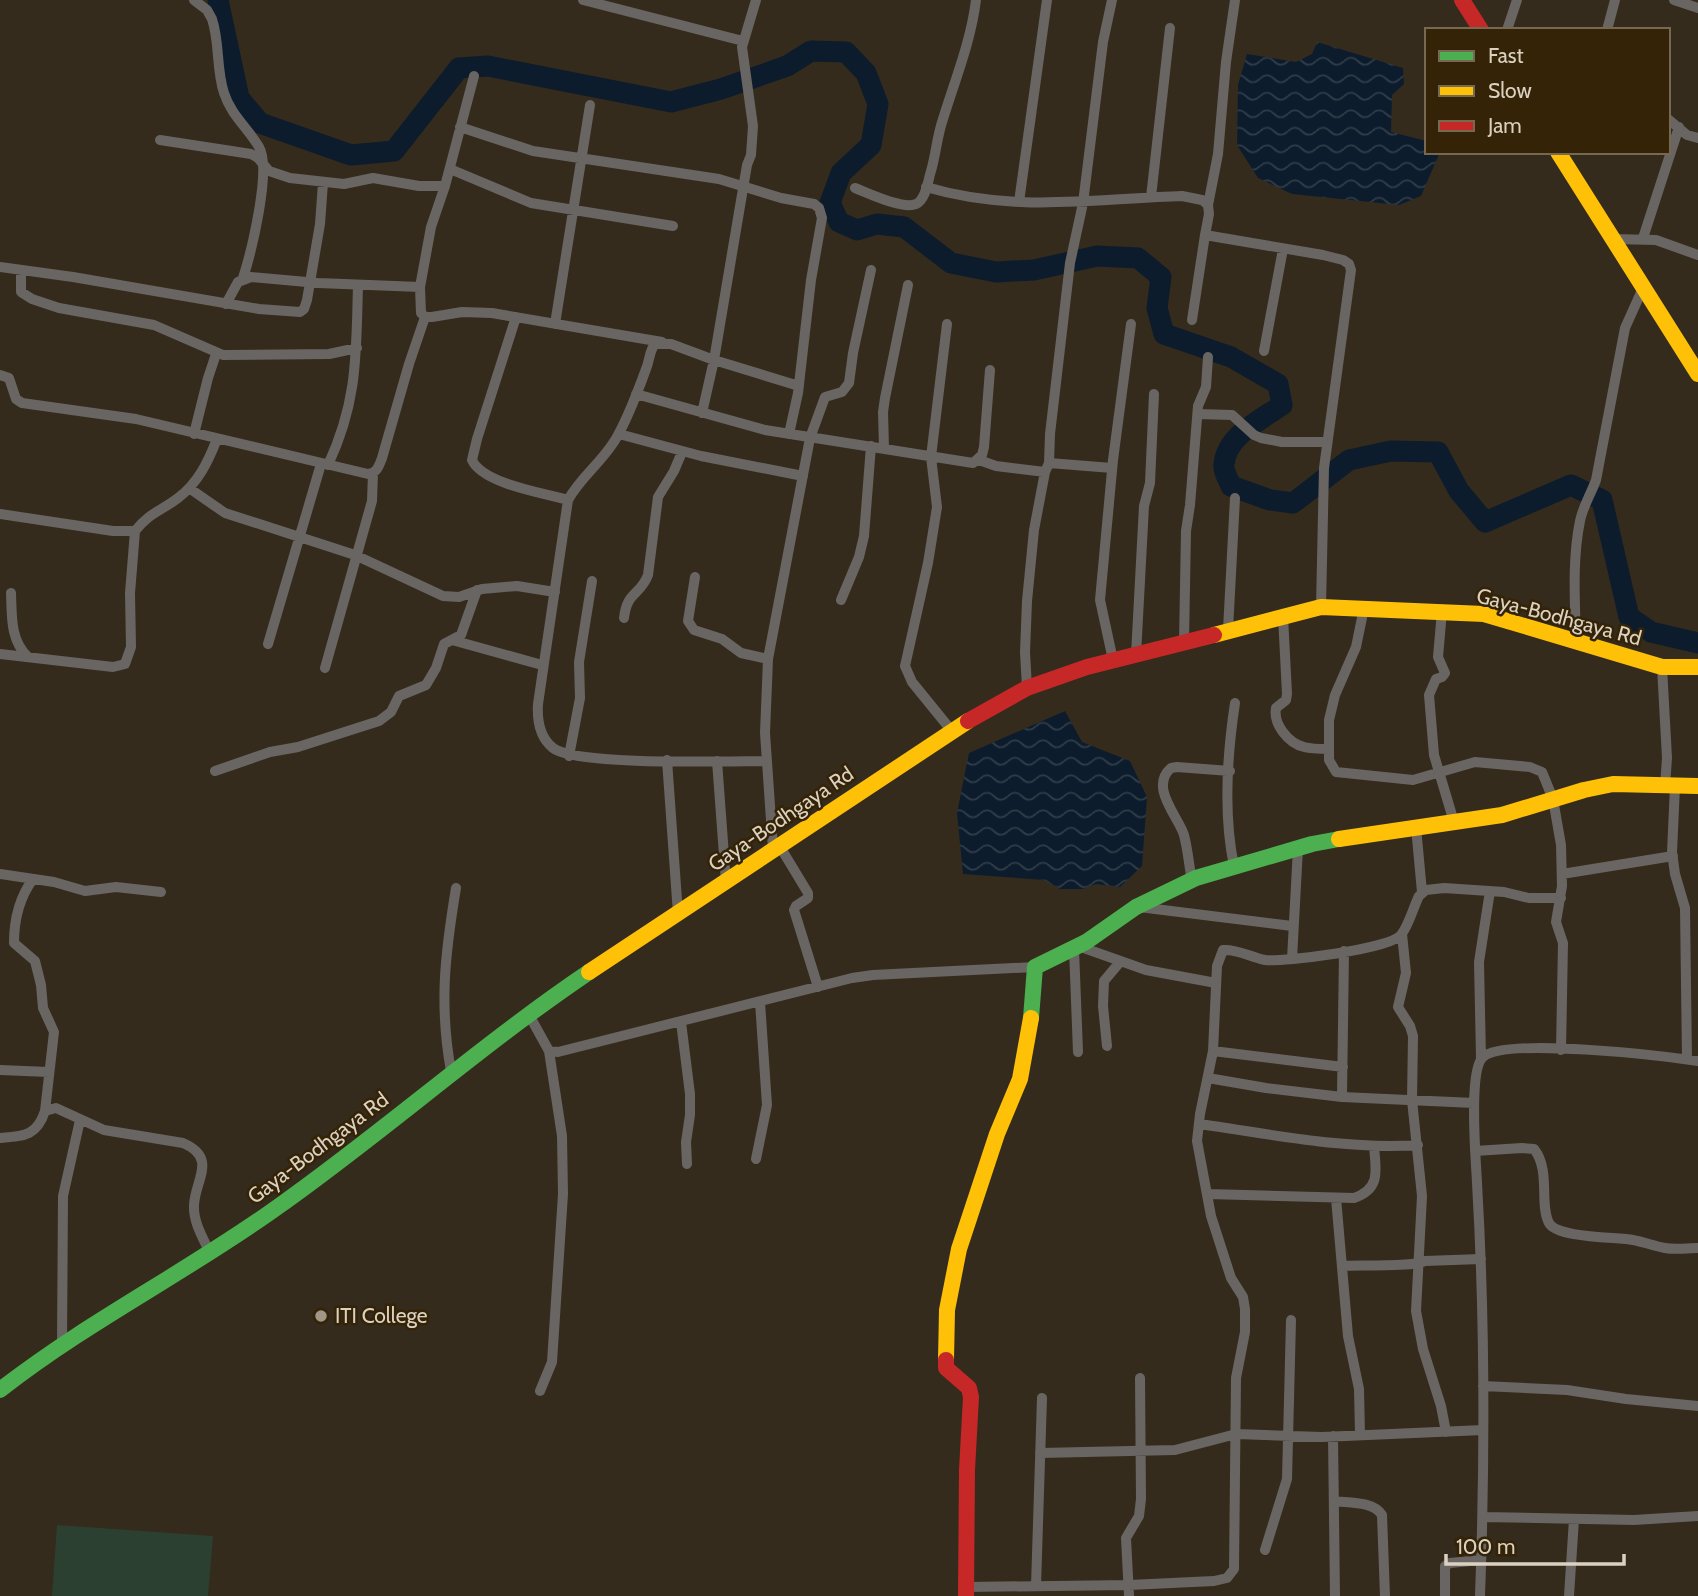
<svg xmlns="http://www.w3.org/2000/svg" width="1698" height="1596" viewBox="0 0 1698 1596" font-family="Cabin,sans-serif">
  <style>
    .park { fill: #2c4031 }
    .water { fill: url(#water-waves) }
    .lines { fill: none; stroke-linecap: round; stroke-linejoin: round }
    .river { stroke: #0c1c2c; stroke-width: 21 }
    .street { stroke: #696563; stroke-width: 10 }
    .fast { stroke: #4caf50; stroke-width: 16 }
    .slow { stroke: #ffc107; stroke-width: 16 }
    .jam { stroke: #c62828; stroke-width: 16 }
    .poi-dot { fill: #a19787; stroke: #342306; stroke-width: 2.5 }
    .labels { text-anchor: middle; stroke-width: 5; stroke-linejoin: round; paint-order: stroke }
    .street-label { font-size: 21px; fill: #dbd1c1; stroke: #342306 }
    .poi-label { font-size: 21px; fill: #dbd1c1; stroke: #342306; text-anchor: start }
  </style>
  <defs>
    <pattern id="water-waves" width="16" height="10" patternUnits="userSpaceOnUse" patternTransform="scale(1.75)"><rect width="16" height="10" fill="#0c1c2c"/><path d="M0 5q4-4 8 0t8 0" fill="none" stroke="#2f3c49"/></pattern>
  </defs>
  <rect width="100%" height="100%" fill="#342b1c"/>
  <!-- park -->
  <path class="park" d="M57,1525L213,1536L208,1596H52Z"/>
  <!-- water -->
  <path class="water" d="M1317,42L1403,68L1404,84L1392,95L1391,132L1427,141V152H1440L1421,196L1399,205L1292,194L1258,178L1237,145L1238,85L1247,54L1296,62L1312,54Z
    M1065,711L1082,742L1130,761L1147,797L1142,866L1120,887L1096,884L1083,889H1060L1044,880L963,874L957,813L969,753Z"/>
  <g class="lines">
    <!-- river -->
    <path class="river" d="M218,0L239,98L260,123L351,155L394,151L459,68L488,66L671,102L721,89L787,66L811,51L846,52L866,73L878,104L871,145L841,173L830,203L839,222L857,230L877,224L904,227L951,263L996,272L1034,270L1097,256L1138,258L1161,277L1157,308L1164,334L1231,357L1278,384L1282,405C1261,420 1227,435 1224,464C1223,471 1228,479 1231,486L1270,500L1293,503L1349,460L1391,451L1438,452L1459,491L1485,522L1571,485L1602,500L1629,617L1651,632L1698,643"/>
    <!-- street -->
    <path class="street" d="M194,0L207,10L212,19C220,43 216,69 224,93C231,115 248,128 259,147C272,169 251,253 243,278
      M583,0L743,41
      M1674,0L1698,8
      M1507,30L1517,0
      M1607,30L1615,0
      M474,76L445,186L431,227L420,287L421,313L425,317H432L462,312L492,313L662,342
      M1668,119L1687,135L1698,138
      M460,127L533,151L719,179L781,198L814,204L819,208L822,218L811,280L798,393L789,434
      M160,140L251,154L258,158L269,171L290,178L344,184L373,178L419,186H445
      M450,169L531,203L673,226
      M926,187C1014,213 1093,199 1182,196L1202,200L1208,205L1209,214L1205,235L1323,255L1343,260L1349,264L1351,270L1324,468L1321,607
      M855,188C868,193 903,210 916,204C926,200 928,180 931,171C936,154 937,136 943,119C955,80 971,41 976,0
      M1151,197L1170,28
      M1019,202L1047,0
      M1208,205L1218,154L1226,62L1235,0
      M1643,238L1679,127
      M1612,239L1656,240L1698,255
      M0,267L73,277L259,309L300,312L304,309L307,300L320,224L323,183
      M21,271V292L32,299L59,308L154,325L223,355L329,354L357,348
      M226,304L238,282L251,277L318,283L420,287
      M516,317L477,439L472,460C483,484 544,493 568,500
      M1192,320L1205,235
      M555,324L590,105
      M947,324L931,457L937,507L928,563L905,666L912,682L951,730
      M1264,351L1283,249
      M0,375L9,378L16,399L22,403L136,419L368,474C377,473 379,466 382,458L409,364L425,317
      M636,394L765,430L973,463L982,455L984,447L990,370
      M702,413L714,360L747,165L751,155L753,126L742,47L756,0
      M1198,414L1232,415L1254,435L1261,438L1282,442H1327
      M194,434L208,378L216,354
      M619,434L701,456L803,476
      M884,448L883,412L885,398L908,285
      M979,460L996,466L1045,472
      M1049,463L1112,468
      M328,465C358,401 356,354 358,285
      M189,488L225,513L355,555L443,596L459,597L482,589L517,586L555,592
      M0,514L113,531H135C149,513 161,511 178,498C198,483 208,462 217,439
      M695,577L688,621L694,630L722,639L741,653L768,659
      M11,593C12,616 10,640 28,657
      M841,600L859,557L864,536L871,446
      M1364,608L1356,647L1335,695L1329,720V760L1336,772L1413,780L1475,762L1530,767L1542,772L1553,799L1561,845L1562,886L1556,922L1563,943L1561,1050
      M1442,611L1438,657L1445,673L1442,677L1436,679L1429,695L1434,755L1454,822
      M1283,616L1287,694L1286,700L1276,708C1273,724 1288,743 1304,747C1312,749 1320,749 1328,749
      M624,618C627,591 640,596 648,575L658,497L674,471L682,452
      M1228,630L1235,498
      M452,640L542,665
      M1576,641C1575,601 1572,560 1580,521C1583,506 1591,494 1596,480L1625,328L1643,288
      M1184,642L1186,531L1190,505L1198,406L1206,387L1208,357
      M268,644L321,464
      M0,654L113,667L125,664L131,647L130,593L135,531
      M1136,655L1144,506L1150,483L1154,394
      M1113,660L1100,600L1113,460L1131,324
      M1662,667L1667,758L1665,786
      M325,668L372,501L373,473
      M1027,688L1025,652L1027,601L1034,530L1045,472L1049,463L1050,434L1070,263L1083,203L1103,42L1112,0
      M569,756L580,698L579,662L592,581
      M667,760L678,914
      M717,761L726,882
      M767,761C730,761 576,766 553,748C539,737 537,720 538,704L568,500C581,476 605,460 618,435C629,415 638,391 646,369C650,360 649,351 655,344H671L714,360L799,386
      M215,771L270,752L298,747L379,721L391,712L399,696L426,685L436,668L444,644L461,635L477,590
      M1675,786L1672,852L1675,874L1685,908L1687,1059
      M1416,827L1422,892
      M779,845L808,893V898L796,906L794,910L818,987
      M773,849L765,733L768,659L810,438L825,397L842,392L849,383L853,353L871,270
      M1234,866C1223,814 1227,756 1235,703
      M0,874L54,882L85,891L116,887L161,892
      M1562,874L1673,856
      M33,879C19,898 14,919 14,943L35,961L41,985L43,1008L54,1032L45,1111
      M1192,881C1189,866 1188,850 1184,835C1178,816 1149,787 1171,768L1177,767L1230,771
      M1139,907L1292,926
      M1402,934L1406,973L1398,1007L1410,1026L1413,1036L1412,1100L1422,1196L1416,1311L1423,1349L1441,1406L1446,1432
      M1078,946L1146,970L1216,983
      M1074,949L1078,1052
      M1292,959L1298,848
      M528,1013L549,1051L558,1052L852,978L873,975L1035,967
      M681,1022L690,1094V1115L686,1142L687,1164
      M1107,1046L1103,1006L1104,981L1120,962
      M1213,1051L1343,1067
      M1481,1058L1479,962L1490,891
      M0,1070L49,1072
      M451,1071C439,1005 445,954 456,888
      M1208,1078L1266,1088L1342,1097L1474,1103
      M1342,1097L1344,951
      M1199,1124C1271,1134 1344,1150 1418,1145
      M0,1138C24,1136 37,1136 45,1111L56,1108L104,1130L183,1143C218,1158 195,1180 194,1205C193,1222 203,1238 210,1253
      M1475,1151L1522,1148L1534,1149C1551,1170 1539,1205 1549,1223C1557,1238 1616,1237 1633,1240C1644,1242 1654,1246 1665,1248C1676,1250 1687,1248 1698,1248
      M756,1159L767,1105L760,1002
      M1208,1194L1354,1198C1381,1189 1376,1170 1374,1147
      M1336,1198L1348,1336L1359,1389L1360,1435
      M1342,1266C1359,1265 1415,1267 1425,1261L1481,1259
      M62,1345L63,1196L80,1120
      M1483,1386L1567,1390L1626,1399L1698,1406
      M540,1391L552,1362L563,1194L562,1136L549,1051
      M1333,1436L1335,1596
      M1040,1453L1175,1450L1236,1434L1322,1437L1483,1430
      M1334,1501C1349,1503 1373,1501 1382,1515L1385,1596
      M1483,1517L1634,1520L1698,1516
      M1265,1550L1287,1479L1291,1320
      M1036,1586L1042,1398
      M966,1587L1129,1585L1214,1581L1227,1578L1234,1569L1236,1378L1245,1332V1309L1243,1297L1231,1278L1211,1216L1197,1141L1200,1114L1213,1051L1217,966L1223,950C1238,949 1250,957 1265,960C1285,962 1390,949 1401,935C1409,925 1413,908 1419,896L1426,890L1444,888L1504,892L1529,898H1561
      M1129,1596L1126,1538L1139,1516L1141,1499L1140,1378
      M1445,1596V1566L1450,1563L1481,1560
      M1480,1596C1485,1458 1485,1320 1477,1183C1476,1161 1468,1070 1483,1057C1505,1037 1664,1056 1698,1061
      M1569,1596L1574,1519"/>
    <!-- fast -->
    <path class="fast" d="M1031,1018L1035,967L1086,942L1136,907L1196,878L1312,844L1339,839
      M0,1390C88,1321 189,1271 279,1206C385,1131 481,1045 589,972"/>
    <!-- slow -->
    <path class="slow" d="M1558,152L1698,374
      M1214,635L1321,607L1484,614L1662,667H1698
      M1339,839L1502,815L1584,790L1613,784L1698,786
      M589,972L968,721
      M946,1360L947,1310L959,1249L997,1134L1020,1079L1031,1018"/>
    <!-- jam -->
    <path class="jam" d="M1462,0L1481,30
      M968,721L1027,688L1087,667L1214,635
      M946,1360V1368L969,1388L971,1397L967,1470L966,1596"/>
  </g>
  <!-- markers -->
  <circle class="poi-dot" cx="321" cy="1316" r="7"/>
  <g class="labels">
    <!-- street labels -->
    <g class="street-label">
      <text transform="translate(1559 617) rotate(15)" y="7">Gaya-Bodhgaya Rd</text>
      <text transform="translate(781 819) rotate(-34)" y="7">Gaya-Bodhgaya Rd</text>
      <text transform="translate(318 1148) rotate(-37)" y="7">Gaya-Bodhgaya Rd</text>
    </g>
    <!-- poi labels -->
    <g class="poi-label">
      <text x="335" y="1323">ITI College</text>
    </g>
  </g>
  <!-- legend -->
  <rect x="1425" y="28" width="245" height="126" fill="#342306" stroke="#776951" stroke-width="2"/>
  <rect x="1439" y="51" width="35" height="10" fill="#4caf50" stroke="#776951" stroke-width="2"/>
  <text x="1488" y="63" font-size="21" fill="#dbd1c1">Fast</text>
  <rect x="1439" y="86" width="35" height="10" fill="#ffc107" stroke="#776951" stroke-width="2"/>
  <text x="1488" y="98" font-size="21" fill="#dbd1c1">Slow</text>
  <rect x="1439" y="121" width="35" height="10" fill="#c62828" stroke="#776951" stroke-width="2"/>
  <text x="1488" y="133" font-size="21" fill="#dbd1c1">Jam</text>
  <!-- scale -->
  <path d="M1446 1554v10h178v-10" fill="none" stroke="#dbd1c1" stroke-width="3.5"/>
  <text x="1456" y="1554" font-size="21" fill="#dbd1c1" stroke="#342306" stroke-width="5" paint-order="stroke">100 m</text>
</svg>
